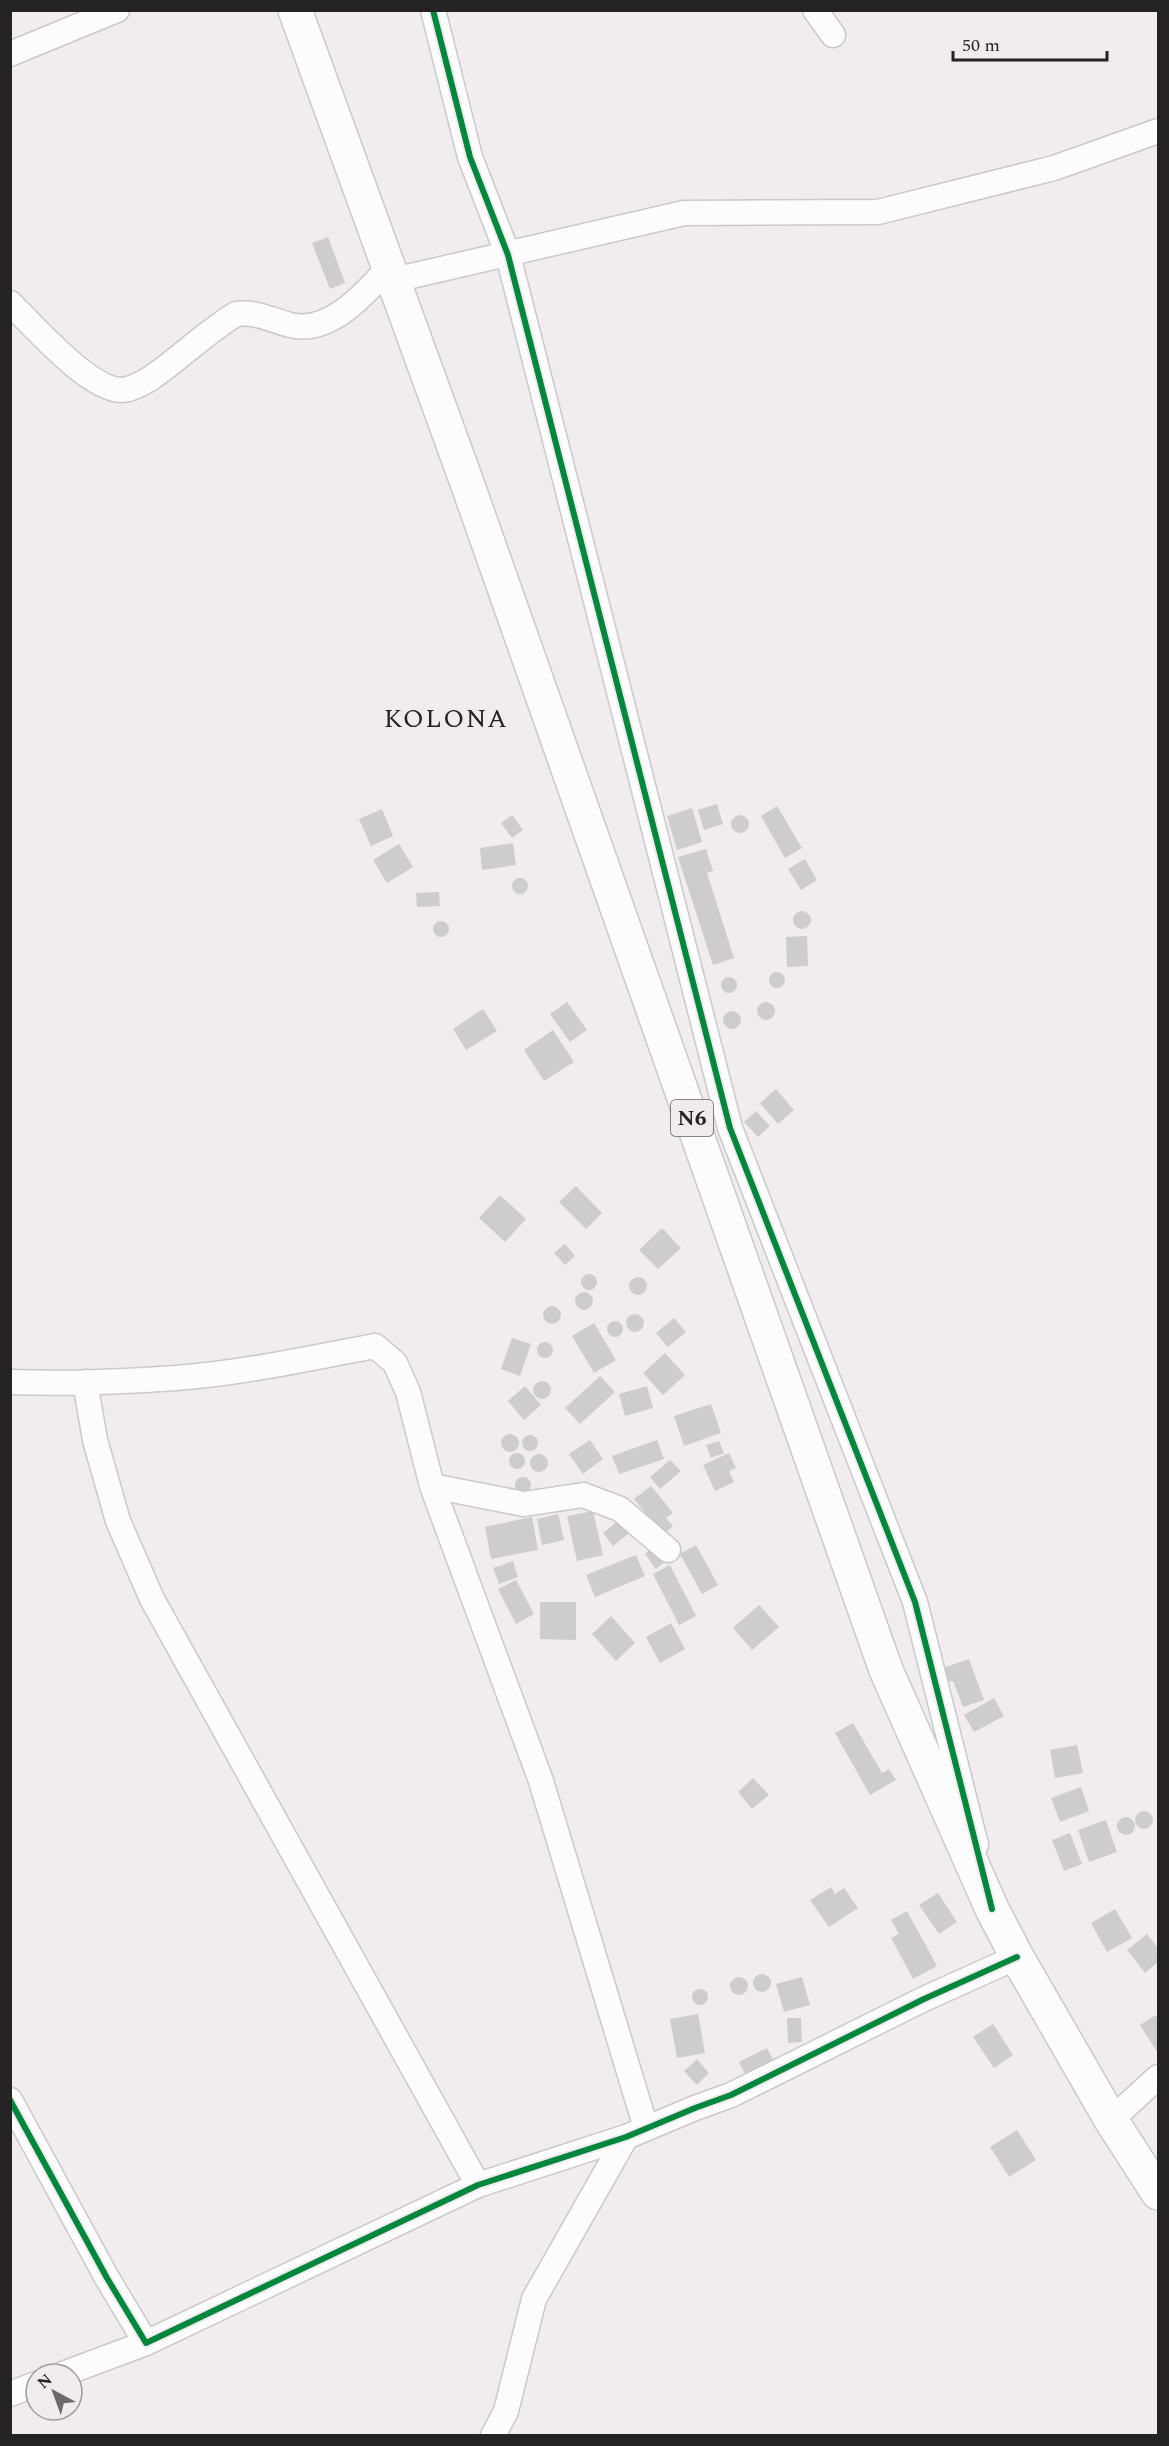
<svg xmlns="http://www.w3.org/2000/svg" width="1169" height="2446" viewBox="0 0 1169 2446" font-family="Spectral,serif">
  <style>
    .building { fill: #cfcccd }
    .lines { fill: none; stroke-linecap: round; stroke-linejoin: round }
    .minor-casing { stroke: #ccc8c9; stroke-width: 27 }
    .trunk-casing { stroke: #ccc8c9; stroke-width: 36 }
    .minor { stroke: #fdfcfc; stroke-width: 24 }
    .trunk { stroke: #fdfcfc; stroke-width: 33 }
    .cycleway-casing { stroke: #f2ebed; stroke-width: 10 }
    .cycleway { stroke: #00873e; stroke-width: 6 }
    .labels { text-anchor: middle; stroke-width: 6; stroke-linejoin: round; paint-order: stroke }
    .shield { fill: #f2ebed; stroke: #625e60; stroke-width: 1.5 }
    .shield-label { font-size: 21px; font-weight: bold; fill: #252223 }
    .quarter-label { font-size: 26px; letter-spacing: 1.5px; fill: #252223; stroke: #f2ebed }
  </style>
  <rect width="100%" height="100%" fill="#f1ecee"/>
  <!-- building -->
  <path class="building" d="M328,237L345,283L330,289L312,243Z
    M717,804L723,824L704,830L698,810Z
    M777,806L802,848L785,858L761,816Z
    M692,808L702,842L677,850L667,816Z
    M382,809L393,836L371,846L359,819Z
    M512,815L523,830L512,838L501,823Z
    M731 824a9 9 0 1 1 18 0a9 9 0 1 1-18 0Z
    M513,843L516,865L482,870L480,848Z
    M399,844L413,867L387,883L373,860Z
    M706,849L713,871L707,873L734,958L713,965L678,857Z
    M805,859L817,880L801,890L788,869Z
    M512 886a8 8 0 1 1 16 0a8 8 0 1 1-16 0Z
    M439,892L440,906L417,907L416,893Z
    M793 920a9 9 0 1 1 18 0a9 9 0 1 1-18 0Z
    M433 929a8 8 0 1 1 16 0a8 8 0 1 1-16 0Z
    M807,936L808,966L787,967L786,937Z
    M769 980a8 8 0 1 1 16 0a8 8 0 1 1-16 0Z
    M721 985a8 8 0 1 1 16 0a8 8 0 1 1-16 0Z
    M567,1002L587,1030L570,1042L550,1014Z
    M757 1011a9 9 0 1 1 18 0a9 9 0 1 1-18 0Z
    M483,1009L497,1031L466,1050L453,1029Z
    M723 1020a9 9 0 1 1 18 0a9 9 0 1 1-18 0Z
    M553,1030L574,1062L544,1081L524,1050Z
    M776,1089L794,1110L778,1124L760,1103Z
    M756,1111L770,1126L758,1137L744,1122Z
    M576,1186L602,1213L586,1229L559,1202Z
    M500,1195L526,1219L505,1242L479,1218Z
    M662,1228L681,1248L658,1269L639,1250Z
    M565,1244L575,1256L565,1265L554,1253Z
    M581 1282a8 8 0 1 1 16 0a8 8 0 1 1-16 0Z
    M629 1286a9 9 0 1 1 18 0a9 9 0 1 1-18 0Z
    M575 1301a9 9 0 1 1 18 0a9 9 0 1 1-18 0Z
    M543 1315a9 9 0 1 1 18 0a9 9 0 1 1-18 0Z
    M626 1323a9 9 0 1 1 18 0a9 9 0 1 1-18 0Z
    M674,1318L686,1332L668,1347L656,1333Z
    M607 1329a8 8 0 1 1 16 0a8 8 0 1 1-16 0Z
    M594,1323L616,1360L594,1373L572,1336Z
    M512,1338L531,1344L520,1376L501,1369Z
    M537 1350a8 8 0 1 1 16 0a8 8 0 1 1-16 0Z
    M665,1353L685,1375L663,1395L643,1373Z
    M600,1376L615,1392L580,1424L565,1408Z
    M533 1390a9 9 0 1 1 18 0a9 9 0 1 1-18 0Z
    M525,1386L541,1405L524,1420L508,1401Z
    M647,1386L653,1408L625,1416L619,1394Z
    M711,1404L721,1433L684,1446L674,1416Z
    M501 1443a9 9 0 1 1 18 0a9 9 0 1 1-18 0Z
    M522 1443a8 8 0 1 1 16 0a8 8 0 1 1-16 0Z
    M590,1440L603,1459L583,1474L569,1454Z
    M657,1440L664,1459L619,1474L612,1456Z
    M719,1441L724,1453L711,1458L706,1445Z
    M509 1461a8 8 0 1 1 16 0a8 8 0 1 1-16 0Z
    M729,1453L736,1468L729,1471L734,1482L715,1491L703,1465Z
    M530 1463a9 9 0 1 1 18 0a9 9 0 1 1-18 0Z
    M670,1460L681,1471L660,1489L650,1477Z
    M515 1485a8 8 0 1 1 16 0a8 8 0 1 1-16 0Z
    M651,1486L673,1513L666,1518L673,1526L663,1535L634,1499Z
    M593,1511L603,1555L577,1561L567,1516Z
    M558,1514L564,1540L542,1545L537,1519Z
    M532,1517L538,1550L491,1559L485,1527Z
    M618,1521L628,1534L613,1546L603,1533Z
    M655,1545L667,1560L656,1569L645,1554Z
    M696,1545L718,1585L702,1594L680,1554Z
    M636,1555L645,1576L595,1597L586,1575Z
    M513,1561L518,1577L499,1584L493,1568Z
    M670,1565L696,1616L679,1625L653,1574Z
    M516,1580L534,1614L516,1624L498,1589Z
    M540,1602H576V1640L540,1639Z
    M759,1605L779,1627L752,1650L733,1628Z
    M611,1616L635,1643L616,1661L592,1634Z
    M671,1623L685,1649L660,1663L646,1637Z
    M969,1659L984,1700L963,1707L953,1681L948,1682L943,1668Z
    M994,1698L1004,1716L974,1732L964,1715Z
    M853,1723L882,1773L889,1769L896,1780L870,1795L835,1733Z
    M1077,1745L1083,1773L1055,1778L1050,1750Z
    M753,1778L769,1795L752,1809L738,1792Z
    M1081,1787L1089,1811L1060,1822L1051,1798Z
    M1135 1820a9 9 0 1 1 18 0a9 9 0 1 1-18 0Z
    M1117 1826a9 9 0 1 1 18 0a9 9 0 1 1-18 0Z
    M1106,1820L1117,1852L1089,1862L1078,1830Z
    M1070,1833L1082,1864L1064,1871L1052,1840Z
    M831,1887L835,1894L844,1888L858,1908L829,1927L810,1900Z
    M938,1893L957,1922L939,1934L919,1905Z
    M1115,1909L1132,1938L1107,1952L1091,1923Z
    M907,1911L937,1966L913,1979L891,1938L899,1934L891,1920Z
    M1147,1934L1158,1948V1962L1145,1973L1127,1950Z
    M753 1983a9 9 0 1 1 18 0a9 9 0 1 1-18 0Z
    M802,1977L810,2005L784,2012L776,1984Z
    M730 1986a9 9 0 1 1 18 0a9 9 0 1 1-18 0Z
    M692 1997a8 8 0 1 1 16 0a8 8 0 1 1-16 0Z
    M698,2014L705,2053L677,2058L670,2019Z
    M1156,2015L1158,2018V2053L1140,2025Z
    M787,2018H801L802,2042L788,2043Z
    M993,2024L1013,2055L994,2068L973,2037Z
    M767,2048L778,2069L750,2083L739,2062Z
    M697,2059L709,2073L697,2085L684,2071Z
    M1017,2130L1036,2160L1009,2177L990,2147Z"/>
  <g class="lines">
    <defs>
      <path id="minor" d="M433,10L470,157L508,255L730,1128L915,1602L976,1845
        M815,10L833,35
        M10,54L117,10
        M394,280L684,213L878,212L1054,168L1158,131
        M10,303C34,326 88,389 121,390C131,390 143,383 151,378C180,358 205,333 236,314C255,311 271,320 290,325C329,335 365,294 389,267
        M10,1382C65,1384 121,1382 176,1378C243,1373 310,1358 375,1346L395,1363L408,1392L432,1486L524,1504L583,1495L620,1509L668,1550
        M85,1382L95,1440L118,1521L152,1599L478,2185
        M432,1486L541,1781L646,2128
        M10,2100L107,2278L146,2343L478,2185L626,2137L695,2108L731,2095L924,1999L1017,1957
        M1111,2120L1158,2077
        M63,2374L146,2343
        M10,2394L36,2384
        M493,2436L506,2411L534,2299L626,2137"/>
      <path id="trunk" d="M295,10L466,480L886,1670L992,1909L1017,1957L1111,2120L1158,2193"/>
    </defs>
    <!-- minor casing -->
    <use href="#minor" class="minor-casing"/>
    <!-- trunk casing -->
    <use href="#trunk" class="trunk-casing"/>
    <!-- minor -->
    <use href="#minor" class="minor"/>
    <!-- trunk -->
    <use href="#trunk" class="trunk"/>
    <defs>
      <path id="cycleway" d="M433,10L470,157L508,255L730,1128L915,1602L992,1909
        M10,2100L107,2278L146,2343L478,2185L626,2137L695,2108L731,2095L924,1999L1017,1957"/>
    </defs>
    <!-- cycleway casing -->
    <use href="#cycleway" class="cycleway-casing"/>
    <!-- cycleway -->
    <use href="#cycleway" class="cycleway"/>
  </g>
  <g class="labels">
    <!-- shield labels -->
    <rect class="shield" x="671" y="1100" width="42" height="36" rx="4.5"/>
    <g class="shield-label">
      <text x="692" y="1125">N6</text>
    </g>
    <!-- quarter labels -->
    <g class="quarter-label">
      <text x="446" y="727">KOLONA</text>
    </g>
  </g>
  <!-- border -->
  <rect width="1169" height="2446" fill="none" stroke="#252223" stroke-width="24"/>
  <!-- north arrow -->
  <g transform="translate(54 2392) rotate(319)"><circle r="28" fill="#f2ebed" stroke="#a09b9c" stroke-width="1.5"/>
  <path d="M0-4.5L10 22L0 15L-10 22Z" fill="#6c696a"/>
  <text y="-9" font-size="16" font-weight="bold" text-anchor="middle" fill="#252223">N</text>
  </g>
  <!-- scale -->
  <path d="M953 51v9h154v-9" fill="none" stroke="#252223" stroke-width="3"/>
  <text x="962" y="51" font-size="18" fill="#252223" stroke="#f2ebed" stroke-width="4.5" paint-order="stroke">50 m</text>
</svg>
